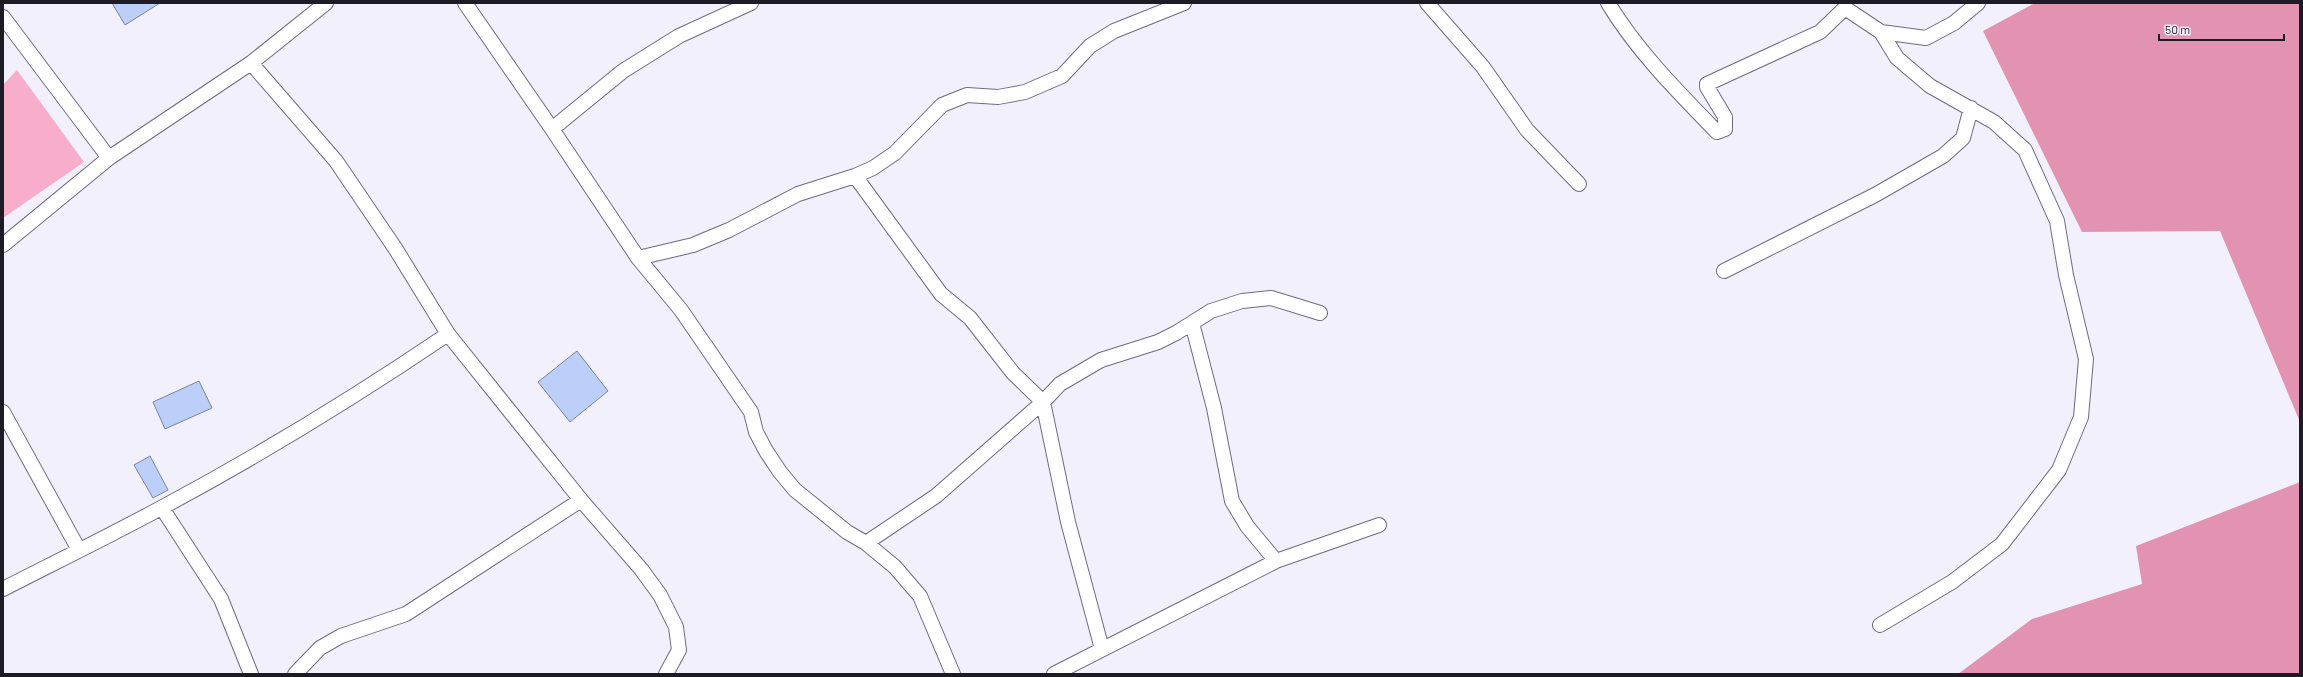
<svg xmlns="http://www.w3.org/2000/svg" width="2303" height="677" viewBox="0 0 2303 677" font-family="Barlow,sans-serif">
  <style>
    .green { fill: #f8aeca }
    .forest { fill: #e393b2 }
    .building { fill: #bbcff9; stroke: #79859e }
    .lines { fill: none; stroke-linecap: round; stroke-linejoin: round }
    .minor-casing { stroke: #6f6a84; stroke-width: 16 }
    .minor { stroke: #fff; stroke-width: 14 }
  </style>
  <rect width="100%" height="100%" fill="#f2f0fc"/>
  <!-- green -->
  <path class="green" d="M17,70L84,162L3,218V85Z"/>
  <!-- forest -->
  <path class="forest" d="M2035,3H2300V422L2220,231L2082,232L1983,31Z
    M2300,482V674H1958L2032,619L2142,584L2136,546Z"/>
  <!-- building -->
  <path class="building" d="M112,3H160L125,25Z
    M577,351L608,391L570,422L538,382Z
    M199,381L212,408L165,429L153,402Z
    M150,456L168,490L153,498L134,465Z"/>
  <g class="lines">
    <defs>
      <path id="minor" d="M465,3L552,129L638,258L681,310L751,412L756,432L766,451L780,472L795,490L847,532L866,543L895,567L907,581L920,596L953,674
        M1427,3L1483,67L1527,130L1579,184
        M1608,3C1637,51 1678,92 1717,132L1725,129V117L1707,87V84L1820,32L1845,8L1881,32L1897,58L1930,86L1994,122L2025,150L2057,221L2066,275L2086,359L2081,417L2059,470L2002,544L1952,582L1880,625
        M3,17L109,158
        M1881,32L1926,38L1954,23L1978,3
        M251,63L336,161L395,248L448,334L581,500L641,569L660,595L676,627L679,650L666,674
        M552,129L623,71L679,36L751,3
        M855,176L941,294L970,318L1013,373L1043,402L1060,384L1101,360L1158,342L1176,333L1211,311L1242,301L1271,298L1320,313
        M3,245L109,158L251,63L326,3
        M638,258L693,245L729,230L798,194L855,176L873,168L895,153L942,105L967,95L998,97L1025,92L1062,76L1090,46L1114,31L1184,3
        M1724,271L1875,195L1943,156L1963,138L1971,108
        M1192,323L1214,408L1232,501L1247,526L1276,561
        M1043,402L1068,522L1102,649
        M3,412L79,550
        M162,508L221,599L251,674
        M866,543L936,496L1043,402
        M3,589C56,562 109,536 161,508C260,455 355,397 448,334
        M295,674L320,648L341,636L406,614L581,500
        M1054,674L1276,561L1379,525"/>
    </defs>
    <!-- minor casing -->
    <use href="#minor" class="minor-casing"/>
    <!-- minor -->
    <use href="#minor" class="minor"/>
  </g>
  <!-- border -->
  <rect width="2303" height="677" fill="none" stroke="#1d1b25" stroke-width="8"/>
  <!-- scale -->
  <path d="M2159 34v6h125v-6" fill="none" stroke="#1d1b25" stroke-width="2"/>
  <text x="2165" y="34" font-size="12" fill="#1d1b25" stroke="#f2f0fc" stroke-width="3" paint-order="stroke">50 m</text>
</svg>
